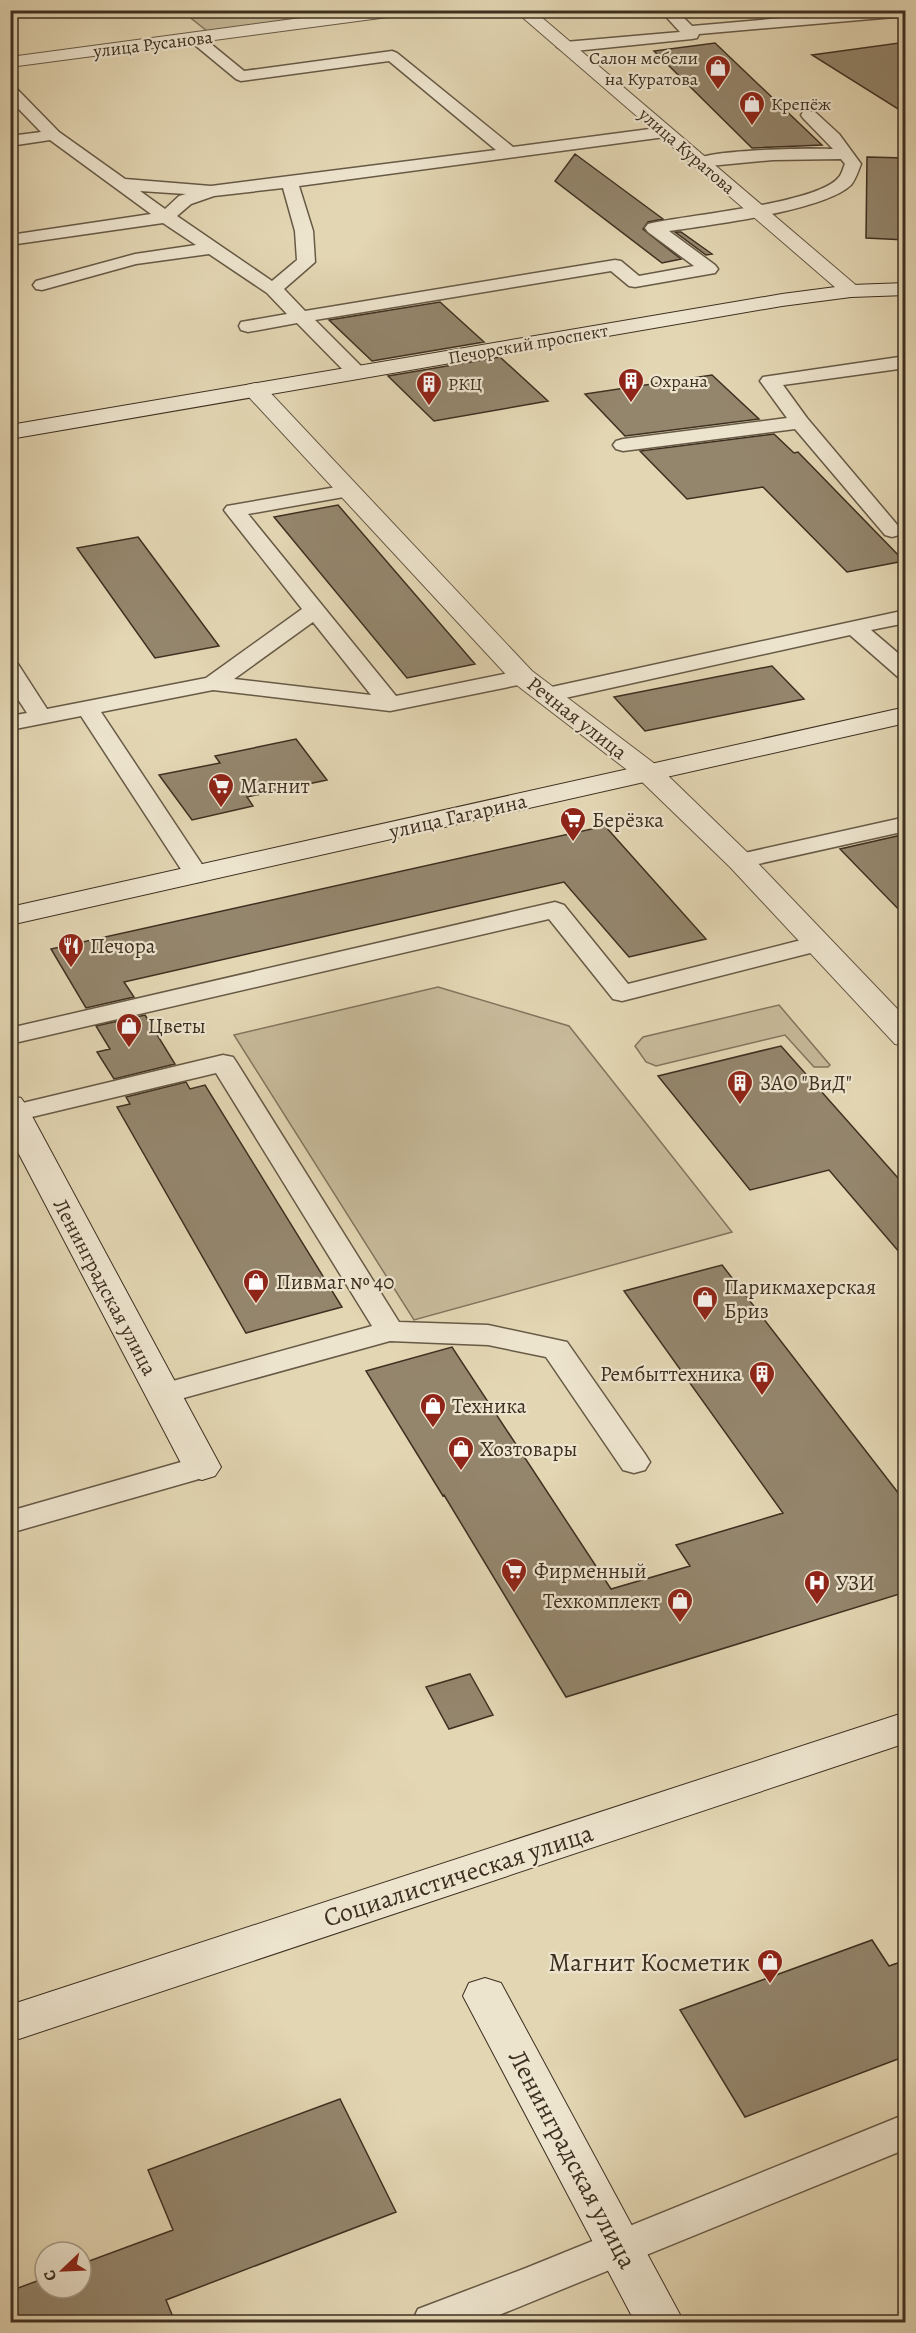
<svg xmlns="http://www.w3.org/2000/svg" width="916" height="2333" viewBox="0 0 916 2333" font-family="Alegreya,serif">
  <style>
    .green { fill: #c7ba9a; stroke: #82755e; stroke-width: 1.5 }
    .building { fill: #94866d; stroke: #3e3021; stroke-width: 1.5 }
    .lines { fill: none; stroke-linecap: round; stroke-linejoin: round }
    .lane-casing { stroke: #675a46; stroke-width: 3 }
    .street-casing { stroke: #675a46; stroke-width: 2 }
    .secondary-casing { stroke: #3e3021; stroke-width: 2 }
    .lane { fill: #ede4ce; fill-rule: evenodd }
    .street { fill: #ede4ce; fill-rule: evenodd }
    .secondary { fill: #ede4ce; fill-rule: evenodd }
    .labels { text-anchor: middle; stroke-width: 4.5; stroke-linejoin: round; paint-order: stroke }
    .far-street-label { font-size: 18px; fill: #3e3021; stroke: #ede4ce }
    .far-poi-label { font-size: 18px; fill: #3e3021; stroke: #ede4ce; text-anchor: start }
    .street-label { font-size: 21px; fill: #3e3021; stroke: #ede4ce }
    .poi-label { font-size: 21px; fill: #3e3021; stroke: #ede4ce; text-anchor: start }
    .near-street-label { font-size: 26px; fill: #3e3021; stroke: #ede4ce }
    .near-poi-label { font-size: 26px; fill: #3e3021; stroke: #ede4ce; text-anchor: end }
  </style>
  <rect width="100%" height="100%" fill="#e3d6b3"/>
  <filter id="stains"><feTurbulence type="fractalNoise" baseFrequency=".00333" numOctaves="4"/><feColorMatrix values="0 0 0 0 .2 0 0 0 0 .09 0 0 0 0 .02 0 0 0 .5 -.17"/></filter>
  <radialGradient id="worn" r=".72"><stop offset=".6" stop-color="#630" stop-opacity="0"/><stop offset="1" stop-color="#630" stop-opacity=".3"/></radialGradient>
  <!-- green -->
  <path class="green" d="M182,11H367L207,31Z
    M438,987L569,1026L732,1232L414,1320L234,1035Z
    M779,1005L830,1065L828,1067H814L785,1035L656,1066L646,1062L635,1046L643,1037Z"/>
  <!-- building -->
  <path class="building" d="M906,42V114L812,55Z
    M715,43L822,145L752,148L654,51Z
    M575,154L663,219L648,222L643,229L681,259L662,263L555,181Z
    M867,157L906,158V240L866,238Z
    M675,232H681L712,254L706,255Z
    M440,302L484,342L372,361L329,320Z
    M500,357L548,401L434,421L388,376Z
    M712,375L759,419L625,436L585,394Z
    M774,434L794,453L798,452L904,561L847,572L763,487L687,499L640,451Z
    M338,505L475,664L407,678L274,517Z
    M138,537L219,646L155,658L77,548Z
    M772,666L804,699L645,731L614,697Z
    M296,739L327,780L247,797L253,806L192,820L159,775L220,763L215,756Z
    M605,826L706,939L629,957L564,882L124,982L134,997L86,1008L51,949Z
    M906,834V917L840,849Z
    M145,1015L175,1064L114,1079L97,1052L110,1049L96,1026Z
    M781,1046L906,1187V1260L829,1170L750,1190L658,1076Z
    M186,1082L190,1089L205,1085L342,1307L246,1333L117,1107L130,1104L126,1097Z
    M722,1265L906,1503V1592L566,1697L444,1495L443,1496L366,1371L452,1347L611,1589L690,1566L676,1545L783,1513L624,1291Z
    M470,1674L493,1715L449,1729L426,1687Z
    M872,1940L889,1966L906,1960V2056L745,2117L680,2010Z
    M340,2099L396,2212L166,2300L175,2322H10V2291L45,2278V2288H81V2264L173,2230L148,2170Z"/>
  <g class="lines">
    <defs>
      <path id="lane" d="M660,10H676L692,26L873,10H906V16L699,34L697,38L692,39L565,52L557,47L565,42L680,32Z
        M195,34L200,35L244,71L392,51L397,53L513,147L665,127L673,132L665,137L299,186L313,231L315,262L284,289L305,311L615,260L621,261L639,276L694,266L648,232L645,228L648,224C685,215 819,204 839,177C842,174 843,168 845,164L841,159L773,160L699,167L691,162C701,149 812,148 833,149L803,118L801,115L803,112H815L839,134L861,164C858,171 856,179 851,185C824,211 709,225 669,231L715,265L718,269L715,273L635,287L629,286L611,271L315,320L364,369L366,373L364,377H350L297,323L248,332L241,330L239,326L241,322L287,314L267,293L209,254L136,264L42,290L36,289L33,285L36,281L135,254L196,245L163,223L10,245V235L151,214L50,140L10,146V136L41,132L10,100V86L16,88L59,132L125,179L211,186L496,150L389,61L241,81L236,79L190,41L188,38L190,35ZM283,188L295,231L297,260L272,281L177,216L191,204L214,196ZM140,191L186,194L179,196L165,209Z
        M906,356V368L783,385L807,418L899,527L902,531L899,535L892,537L885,535L795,429L623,451L616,449L613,445L616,441L623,439L787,418L760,381L763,377Z
        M348,485L355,487L358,491L355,495L248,514L396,696L523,670L531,672L534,677L531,682L523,684L390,711L213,690L101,712L209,875L206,880L197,882L188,880L81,716L10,730V716L27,713L10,687V662L18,664L47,709L206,678L302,609L227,514L224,510L227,506ZM313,622L371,695L234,679Z
        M906,610V623L871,630L906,660V679L898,677L850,635L547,702L539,700L536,695L539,690L547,688Z
        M906,817V831L740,868L731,866L728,861L731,856L740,854Z
        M555,902L564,905L628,984L817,936L826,939L830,944L826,949L622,1001L613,999L549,919L10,1044V1028Z
        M223,1055L233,1057L237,1063L399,1322L488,1325L567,1342L645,1454L650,1462L645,1470L634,1473L623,1470L546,1357L488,1345L390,1341L162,1404L151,1401L146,1394L151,1387L372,1326L216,1073L15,1121L10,1120V1106Z
        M202,1456L213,1459L218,1467L213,1475L10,1533V1511Z
        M906,2114V2149L482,2322H412L418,2309L526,2268Z"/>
      <path id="street" d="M361,10H411L403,15L10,67V57Z
        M514,10H533L858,287L861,291L858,295L851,297L844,295Z
        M255,383L263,385L532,671L659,767L750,855L906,1018V1046L895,1044L730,867L639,779L514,683L247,395L244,390L247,385Z"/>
      <path id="secondary" d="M906,283V295L851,297L782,306L10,439V425L782,294L851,285Z
        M906,707V723L10,925V907Z
        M10,1095L21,1098L26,1105L221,1467L215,1476L202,1480L189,1476L183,1467L10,1137Z
        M906,1712V1743L10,2042V2005Z
        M485,1978L501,1983L684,2322H635L463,1996L469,1983Z"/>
    </defs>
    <!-- lane casing -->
    <use href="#lane" class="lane-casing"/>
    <!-- street casing -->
    <use href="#street" class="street-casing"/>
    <!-- secondary casing -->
    <use href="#secondary" class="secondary-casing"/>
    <!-- lane -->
    <use href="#lane" class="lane"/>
    <!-- street -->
    <use href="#street" class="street"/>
    <!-- secondary -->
    <use href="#secondary" class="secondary"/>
  </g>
  <!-- icons -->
  <defs>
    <symbol id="shop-pin" viewBox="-11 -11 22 30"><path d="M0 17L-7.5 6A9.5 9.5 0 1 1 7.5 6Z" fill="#8f2418" stroke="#ede4ce"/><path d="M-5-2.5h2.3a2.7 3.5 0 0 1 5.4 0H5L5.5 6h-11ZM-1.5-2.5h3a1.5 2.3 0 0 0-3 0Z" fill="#fff"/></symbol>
    <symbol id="building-pin" viewBox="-11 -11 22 30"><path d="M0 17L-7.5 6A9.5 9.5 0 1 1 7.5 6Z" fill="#8f2418" stroke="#ede4ce"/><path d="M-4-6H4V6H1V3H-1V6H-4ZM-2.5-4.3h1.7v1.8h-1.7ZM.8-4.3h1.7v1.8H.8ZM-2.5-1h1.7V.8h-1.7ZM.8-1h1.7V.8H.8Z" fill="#fff"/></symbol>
    <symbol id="supermarket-pin" viewBox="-11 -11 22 30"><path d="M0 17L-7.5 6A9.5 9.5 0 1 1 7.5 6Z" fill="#8f2418" stroke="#ede4ce"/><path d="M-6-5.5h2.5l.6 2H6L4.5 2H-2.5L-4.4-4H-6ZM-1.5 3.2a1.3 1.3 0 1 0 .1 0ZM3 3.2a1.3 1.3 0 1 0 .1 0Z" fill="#fff"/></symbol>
    <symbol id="restaurant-pin" viewBox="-11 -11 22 30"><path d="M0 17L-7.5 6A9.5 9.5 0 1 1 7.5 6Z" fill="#8f2418" stroke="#ede4ce"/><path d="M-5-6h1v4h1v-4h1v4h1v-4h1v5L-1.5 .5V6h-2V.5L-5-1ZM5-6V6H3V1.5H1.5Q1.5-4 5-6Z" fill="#fff"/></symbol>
    <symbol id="hospital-pin" viewBox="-11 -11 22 30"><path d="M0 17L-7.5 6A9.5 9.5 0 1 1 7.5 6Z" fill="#8f2418" stroke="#ede4ce"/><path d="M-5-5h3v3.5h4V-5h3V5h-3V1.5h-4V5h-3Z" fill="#fff"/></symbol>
  </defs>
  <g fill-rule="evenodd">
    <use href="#shop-pin" x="703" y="53" width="30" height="40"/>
    <use href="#shop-pin" x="737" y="89" width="30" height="40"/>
    <use href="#building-pin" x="616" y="366" width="30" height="40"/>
    <use href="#building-pin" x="414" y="369" width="30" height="40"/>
    <use href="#supermarket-pin" x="206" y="771" width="30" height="40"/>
    <use href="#supermarket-pin" x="558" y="805" width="30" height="40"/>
    <use href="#restaurant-pin" x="56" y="931" width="30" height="40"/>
    <use href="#shop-pin" x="114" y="1011" width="30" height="40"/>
    <use href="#building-pin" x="725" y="1068" width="30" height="40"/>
    <use href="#shop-pin" x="241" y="1267" width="30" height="40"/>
    <use href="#shop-pin" x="690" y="1284" width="30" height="40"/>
    <use href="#building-pin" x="747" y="1359" width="30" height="40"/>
    <use href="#shop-pin" x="418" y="1391" width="30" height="40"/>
    <use href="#shop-pin" x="446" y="1434" width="30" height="40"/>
    <use href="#supermarket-pin" x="499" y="1556" width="30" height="40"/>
    <use href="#hospital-pin" x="802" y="1568" width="30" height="40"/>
    <use href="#shop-pin" x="665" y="1586" width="30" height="40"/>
    <use href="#shop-pin" x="755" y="1947" width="30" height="40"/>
  </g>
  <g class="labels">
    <!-- far-street labels -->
    <g class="far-street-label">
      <text transform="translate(153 44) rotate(-7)" y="6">улица Русанова</text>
      <text transform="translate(687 151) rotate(41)" y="6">улица Куратова</text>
      <text transform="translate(528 344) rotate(-10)" y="6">Печорский проспект</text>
    </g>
    <!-- far-poi labels -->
    <g class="far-poi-label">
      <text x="698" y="64" text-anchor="end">Салон мебели<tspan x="698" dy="21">на Куратова</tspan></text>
      <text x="771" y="110">Крепёж</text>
      <text x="650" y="387">Охрана</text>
      <text x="448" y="390">РКЦ</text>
    </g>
    <!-- street labels -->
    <g class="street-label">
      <text transform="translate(577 718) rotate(38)" y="7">Речная улица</text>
      <text transform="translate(458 816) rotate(-13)" y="7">улица Гагарина</text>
      <text transform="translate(105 1287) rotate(62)" y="7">Ленинградская улица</text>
    </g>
    <!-- poi labels -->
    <g class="poi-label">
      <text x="240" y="793">Магнит</text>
      <text x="592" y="827">Берёзка</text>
      <text x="90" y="953">Печора</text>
      <text x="148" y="1033">Цветы</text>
      <text x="760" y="1090">ЗАО "ВиД"</text>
      <text x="276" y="1289">Пивмаг № 40</text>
      <text x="724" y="1294">Парикмахерская<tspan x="724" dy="24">Бриз</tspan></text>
      <text x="742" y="1381" text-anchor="end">Рембыттехника</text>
      <text x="452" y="1413">Техника</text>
      <text x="480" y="1456">Хозтовары</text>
      <text x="534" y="1578">Фирменный</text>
      <text x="836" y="1590">УЗИ</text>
      <text x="660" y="1608" text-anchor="end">Техкомплект</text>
    </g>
    <!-- near-street labels -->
    <g class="near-street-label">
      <text transform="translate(458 1875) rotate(-18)" y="9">Социалистическая улица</text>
      <text transform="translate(573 2159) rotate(62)" y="9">Ленинградская улица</text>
    </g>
    <!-- near-poi labels -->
    <g class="near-poi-label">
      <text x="750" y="1971">Магнит Косметик</text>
    </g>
  </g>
  <!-- margin -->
  <rect width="916" height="2333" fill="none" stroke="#e3d6b3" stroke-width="36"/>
  <rect x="12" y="12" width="892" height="2309" fill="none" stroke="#3e3021" stroke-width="3"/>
  <rect x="18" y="18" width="880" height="2297" fill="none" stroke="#3e3021" stroke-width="1.5"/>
  <!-- north arrow -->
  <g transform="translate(63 2270) rotate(247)"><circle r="28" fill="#ede4ce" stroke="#a79c89" stroke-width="1.5"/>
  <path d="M0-4.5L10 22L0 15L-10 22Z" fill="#8f2418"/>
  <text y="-9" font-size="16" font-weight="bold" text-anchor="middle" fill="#3e3021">С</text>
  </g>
  <rect width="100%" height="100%" filter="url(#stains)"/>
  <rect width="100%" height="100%" fill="url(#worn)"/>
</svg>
